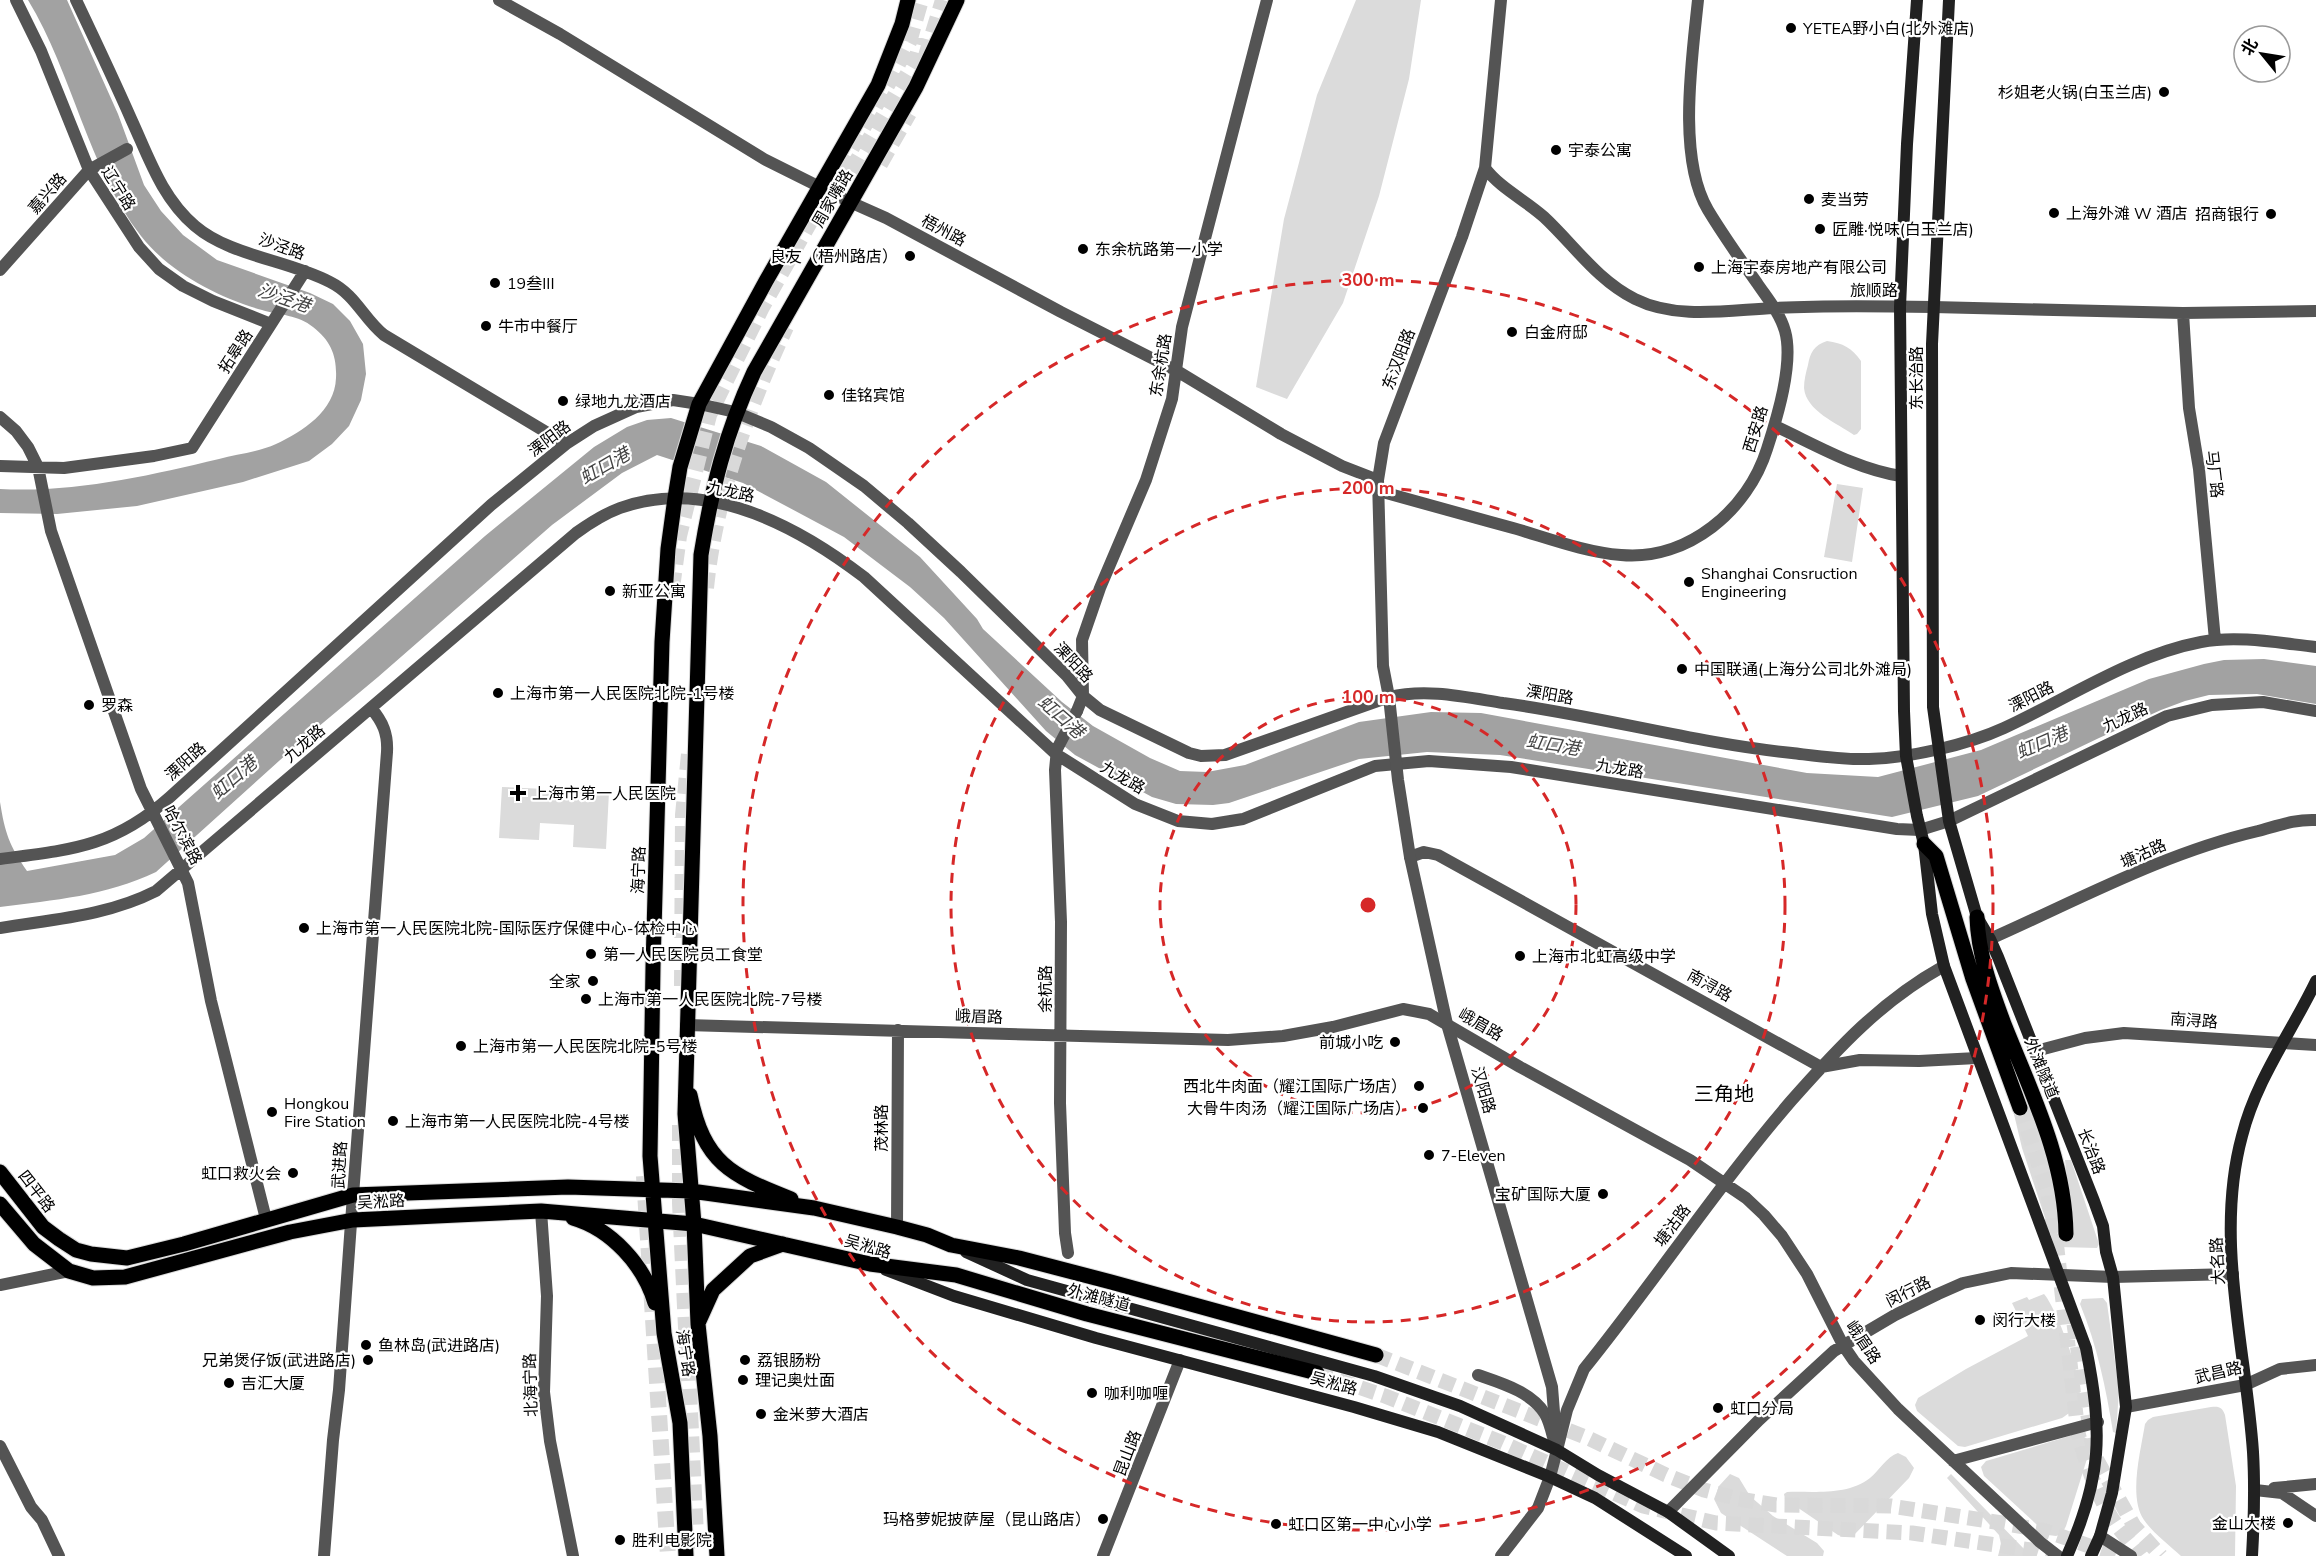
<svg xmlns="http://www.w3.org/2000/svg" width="2316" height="1556" viewBox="0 0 2316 1556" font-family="'Nunito Sans','Noto Sans SC',sans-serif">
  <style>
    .green { fill: #dbdbdb }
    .water { fill: #a2a2a2 }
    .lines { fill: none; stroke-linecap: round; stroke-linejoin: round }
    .primary-tunnel { stroke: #d9d9d9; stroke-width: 15; stroke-dasharray: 15 8; stroke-linecap: butt }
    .trunk-tunnel { stroke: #d9d9d9; stroke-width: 16; stroke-dasharray: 16 8; stroke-linecap: butt }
    .primary-casing { stroke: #dbdbdb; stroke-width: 17 }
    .minor { stroke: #545454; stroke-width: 12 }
    .tertiary { stroke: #545454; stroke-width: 12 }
    .secondary { stroke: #212121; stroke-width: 12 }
    .primary { stroke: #000; stroke-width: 15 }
    .ring { fill: none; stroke: #d62828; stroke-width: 3; stroke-dasharray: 10 8 }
    .poi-dot { fill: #000; stroke: #fff; stroke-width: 2 }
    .labels { text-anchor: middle; stroke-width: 4.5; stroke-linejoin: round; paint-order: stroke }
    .poi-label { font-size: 16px; fill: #000; stroke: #fff; text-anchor: start }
    .street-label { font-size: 16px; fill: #000; stroke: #fff }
    .water-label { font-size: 18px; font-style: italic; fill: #434343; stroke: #fff }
    .quarter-label { font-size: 20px; fill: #000; stroke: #fff }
    .centre { fill: #d62828; stroke: #fff; stroke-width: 3 }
    .ring-label { font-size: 18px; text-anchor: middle; font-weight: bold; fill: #d62828; stroke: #fff; stroke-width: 4.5; stroke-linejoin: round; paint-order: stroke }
  </style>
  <rect width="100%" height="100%" fill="#fff"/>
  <!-- green -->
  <path class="green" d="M1356,0H1421L1409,79L1379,196L1343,303L1287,399L1256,387L1284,219L1317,95Z
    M1827,341C1843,343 1852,348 1861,361V429L1857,434L1854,435C1837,423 1806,411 1804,388C1804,380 1806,372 1808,365C1810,353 1814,345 1827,341Z
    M1837,484L1863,488L1852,562L1824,557Z
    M502,787L609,792L606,849L573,847L574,825L540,823L539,840L499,838Z
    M2020,1095L2030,1103L2052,1174L2057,1210V1234L2073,1235L2065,1160H2071L2099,1244L2097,1248L2059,1247L2053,1242L2022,1148L2013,1110Z
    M2044,1294C2056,1307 2086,1385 2079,1402C2076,1409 2068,1414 2062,1418L1965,1447L1958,1446L1917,1411L1915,1405L1918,1398L1966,1369L2028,1336L2012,1303L2027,1297L2029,1300Z
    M2103,1298L2107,1303L2119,1391L2116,1433L2113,1432C2106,1388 2097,1345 2080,1304L2082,1299Z
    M2211,1407C2219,1406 2222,1407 2225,1415L2236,1486L2235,1556H2181C2169,1545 2153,1533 2144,1520C2128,1497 2141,1450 2145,1424L2148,1420L2153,1417Z
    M2073,1435C2083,1436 2088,1436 2091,1446L2066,1526L2062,1534L2056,1536L2048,1535L1984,1476L1981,1467L1986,1461L1993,1459Z
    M1898,1453L1906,1457L1914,1468L1909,1478L1854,1535L1844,1537L1838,1535L1785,1499L1784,1494L1787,1492C1814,1491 1847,1496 1870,1478C1879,1471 1887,1456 1898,1453Z
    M1730,1474L1739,1478L1750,1496L1773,1516L1817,1543L1824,1551L1823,1556H1787L1721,1513L1714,1499L1719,1486Z
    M1951,1474L2027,1552L2029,1556H1998L2001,1544L1999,1535L1947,1478Z"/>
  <!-- water -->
  <path class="water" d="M28,0H67L118,114L144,185L161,211L183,235L217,260L310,293L333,304L350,321L363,344L366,374L361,400L349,426L332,444L309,461L243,482L137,506L57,514L0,513V489C73,493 148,476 219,459C237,454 259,452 276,444C302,432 335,411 336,378C337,356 331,341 313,327C299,315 279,315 262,310C219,298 169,272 141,236C87,166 73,74 28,0Z
    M671,418L761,446L826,482L920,557L977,619L983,629L1062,702L1093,726L1150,758L1180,771L1207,772L1245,765L1359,722L1431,712L1481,713L1807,773L1878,777L1981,750L2149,679L2204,664L2224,660L2264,659L2316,666V704L2257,694L2209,695L2185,701L2161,710L2099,738L1978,796L1892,817L1500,755L1427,752L1359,759L1229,803L1213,805L1176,804L1152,797L1075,755L1046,731L944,618L910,587L844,537L743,483L657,455L622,473L552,525L378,677L300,742L156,872C106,896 54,900 0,907V802C5,833 9,845 27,871L115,855L144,838L485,536L594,447L627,427L647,420Z"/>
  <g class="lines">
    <!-- primary-tunnel -->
    <path class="primary-tunnel" d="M2020,1108L2048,1193L2057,1249L2078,1433C2086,1464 2097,1496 2115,1523C2123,1534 2133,1545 2141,1556
      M2074,1324L2094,1455L2134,1526L2161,1556
      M1376,1355L1588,1438L1666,1475L1704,1490L1739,1499L1776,1505L1891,1506L2002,1523L2046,1531L2118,1556
      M1317,1373L1385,1396L1503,1443L1643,1506L1716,1523L1912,1533L2031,1550L2050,1556"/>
    <!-- trunk-tunnel -->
    <path class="trunk-tunnel" d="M926,56L943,0
      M880,164L909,113
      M851,171L916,60L922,38
      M672,588L679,536L709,415L762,307L890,80L909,42L921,0
      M706,588C715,498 748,408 786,327
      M682,986L683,815L689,754
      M680,1125V1203L697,1556
      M644,1176L668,1556"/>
    <defs>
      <path id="primary" d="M1924,844L1936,856L1973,979L2020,1108
        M1977,917C1978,954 1991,989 2004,1024C2031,1092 2065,1159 2066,1234
        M690,1095C704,1163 730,1175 791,1199
        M0,1172L43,1227L59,1239L76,1250L91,1254L127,1258L184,1244L353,1195L568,1187L691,1191L814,1208L897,1227L927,1235L951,1245L1019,1258L1111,1282L1376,1355
        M0,1204L34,1244L69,1271L93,1278L125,1277L290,1232L353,1220L541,1211L694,1224L870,1264L956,1275L1087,1314L1317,1373
        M573,1218C611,1229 644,1265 655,1303
        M699,1321L713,1290L750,1256L783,1244
        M686,1556L680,1423L664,1333L650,1156L653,967L662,642L668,549L675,498L680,467L699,404L766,281L878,85L902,24L908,0
        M717,1556L710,1436L698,1324L694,1224L685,1114L701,555C712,488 725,434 754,372L916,87L957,0"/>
    </defs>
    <!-- primary casing -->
    <use href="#primary" class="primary-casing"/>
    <!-- minor -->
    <path class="minor" d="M16,0L41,51L89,170L139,247L159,269L183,286L213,301L271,324
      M76,0C95,40 114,80 132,121C149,158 162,198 195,226C230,256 288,260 330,282C356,295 363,318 384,335L566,444
      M0,270L89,170L127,149
      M1933,307L2183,313L2316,311
      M2183,313L2189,408L2199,469L2215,640
      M0,417L16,431L28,447L38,467L51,531L141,789L188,883L211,1001L266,1219
      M0,466L64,468L154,456L192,448L305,271
      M1389,697C1427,688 1465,697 1503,703C1600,716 1695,743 1792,753C1817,756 1843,760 1869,759C1909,758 1967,745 2004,728C2067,699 2132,655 2201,642C2238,635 2279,643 2316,647
      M1410,857L1424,852L1438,855L1821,1067L1860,1060L1919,1061L1977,1058
      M0,859C71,850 114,847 170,797L491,505L566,444L594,426L636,407L673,400L699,404
      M0,928C54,919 107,916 156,891L576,533C590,523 604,514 620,508C707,477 796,525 864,577L1056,754L1135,804L1178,821L1212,824L1243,819L1375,766L1429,761L1511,767L1897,829L1920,830L1949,821L2167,716L2212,705L2263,702L2316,711
      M1990,939C2078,900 2164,853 2258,831C2277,826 2295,819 2316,820
      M686,1025L1228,1040L1283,1036L1333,1027L1403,1009L1429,1014L1520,1067L1690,1160L1746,1198L1764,1215L1782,1236L1807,1274L1843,1345L1854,1361L1898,1409L2040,1542L2058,1556
      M2036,1051L2085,1038L2124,1033L2316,1045
      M353,1195L387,752C388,734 383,722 371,708
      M541,1211L547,1296L544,1392L550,1441L573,1556
      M897,1227L898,1030
      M1068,1253L1065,1233L1060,1103L1061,922L1055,770L1057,749L1077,711
      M0,1285L69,1271
      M1478,1375C1501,1383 1532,1392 1545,1414C1549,1421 1551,1429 1553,1437
      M2126,1407L2245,1385L2280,1369L2316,1365
      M0,1446L31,1507L42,1520L59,1556
      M1558,1446L1567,1410L1584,1369C1655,1281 1717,1187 1791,1101C1838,1048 1881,1001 1944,966
      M1953,1461L2098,1422
      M2274,1488L2316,1484
      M2255,1490L2282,1493L2316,1516
      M1668,1512L1759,1420L1834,1351L1895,1315L1938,1294L1963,1283L2011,1273L2113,1277L2233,1274
      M1103,1556L1180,1360
      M1501,1556L1538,1508L1550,1477"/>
    <!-- tertiary -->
    <path class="tertiary" d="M499,0L560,34L764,159L850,202L886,218L1061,312L1177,371L1281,434L1342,466L1378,480
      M1501,0L1485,168L1462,237L1384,443L1378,480L1383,666L1389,697L1398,780L1410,857L1447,1024L1552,1387L1557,1450L1550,1477
      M1485,168C1500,188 1525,200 1544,217C1574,245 1597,280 1635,299C1677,320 1729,310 1774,308C1827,305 1880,306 1933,307
      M699,404L735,412L771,427L809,448L864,486L908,523L961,572L1067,676L1083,696L1100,710L1189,753L1201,756L1225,755L1389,697
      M1775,426C1816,445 1856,469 1901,476
      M1379,491C1423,503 1468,516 1513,528C1548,538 1584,552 1621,555C1688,561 1748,510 1767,449C1777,418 1794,363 1785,331C1780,313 1767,298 1757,283C1740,259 1723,235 1708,210C1677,158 1692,59 1698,0
      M1077,711L1083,696L1082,640L1100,588L1146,480L1172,399L1182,327L1267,0
      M2100,1536L2131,1556
      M324,1556L333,1440L339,1390L353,1195"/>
    <!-- secondary -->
    <path class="secondary" d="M1917,0L1907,144L1900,307L1904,711L1906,756L1917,816L1924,844L1932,914L1944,966L2086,1348C2103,1433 2102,1477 2067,1556
      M1949,0L1932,344L1933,707L1949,821L1977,917L1990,939L1998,957L2094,1201L2103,1226L2106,1252L2113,1277L2126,1407L2112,1493L2100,1536L2091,1556
      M966,1252L1027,1280L1374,1376L1460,1406L1557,1450L1598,1475L1668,1512L1729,1556
      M886,1270L954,1296L1096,1338L1354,1407L1438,1432L1550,1477L1595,1498L1686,1556
      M2252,1556C2254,1521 2255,1486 2253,1452C2246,1348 2214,1239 2242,1136C2256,1080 2291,1033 2316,981"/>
    <!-- primary -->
    <use href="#primary" class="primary"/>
  </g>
  <!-- distance rings -->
  <g class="ring">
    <circle cx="1368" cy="905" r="208"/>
    <circle cx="1368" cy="905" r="417"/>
    <circle cx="1368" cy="905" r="625"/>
  </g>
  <!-- markers -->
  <g class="poi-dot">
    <circle cx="1791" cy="28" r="6"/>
    <circle cx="2164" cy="92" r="6"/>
    <circle cx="1556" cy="150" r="6"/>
    <circle cx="1809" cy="199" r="6"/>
    <circle cx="2054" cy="213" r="6"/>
    <circle cx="2271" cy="214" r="6"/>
    <circle cx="1820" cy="229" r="6"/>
    <circle cx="1083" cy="249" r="6"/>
    <circle cx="910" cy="256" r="6"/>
    <circle cx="1699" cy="267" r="6"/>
    <circle cx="495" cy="283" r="6"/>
    <circle cx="486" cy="326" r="6"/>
    <circle cx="1512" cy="332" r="6"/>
    <circle cx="829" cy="395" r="6"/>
    <circle cx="563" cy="401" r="6"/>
    <circle cx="1689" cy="582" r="6"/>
    <circle cx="610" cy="591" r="6"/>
    <circle cx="1682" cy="669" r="6"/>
    <circle cx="498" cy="693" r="6"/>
    <circle cx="89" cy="705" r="6"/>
    <path d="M515 784h6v6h6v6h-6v6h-6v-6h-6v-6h6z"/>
    <circle cx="304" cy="928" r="6"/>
    <circle cx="591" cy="954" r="6"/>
    <circle cx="1520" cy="956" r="6"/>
    <circle cx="593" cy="981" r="6"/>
    <circle cx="586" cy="999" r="6"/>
    <circle cx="1395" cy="1042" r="6"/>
    <circle cx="461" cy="1046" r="6"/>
    <circle cx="1419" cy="1086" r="6"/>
    <circle cx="1423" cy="1108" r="6"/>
    <circle cx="272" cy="1112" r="6"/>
    <circle cx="393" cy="1121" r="6"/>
    <circle cx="1429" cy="1155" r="6"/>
    <circle cx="293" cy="1173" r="6"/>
    <circle cx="1603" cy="1194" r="6"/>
    <circle cx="1980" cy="1320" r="6"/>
    <circle cx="366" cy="1345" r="6"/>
    <circle cx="368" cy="1360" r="6"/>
    <circle cx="745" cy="1360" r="6"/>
    <circle cx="743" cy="1380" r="6"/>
    <circle cx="229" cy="1383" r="6"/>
    <circle cx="1092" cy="1393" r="6"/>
    <circle cx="1718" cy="1408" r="6"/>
    <circle cx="761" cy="1414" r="6"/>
    <circle cx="1103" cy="1519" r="6"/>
    <circle cx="2288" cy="1523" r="6"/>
    <circle cx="1276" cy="1524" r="6"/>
    <circle cx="620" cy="1540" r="6"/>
  </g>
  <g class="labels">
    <!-- poi labels -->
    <g class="poi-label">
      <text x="1803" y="34">YETEA野小白(北外滩店)</text>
      <text x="2152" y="98" text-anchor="end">杉姐老火锅(白玉兰店)</text>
      <text x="1568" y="156">宇泰公寓</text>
      <text x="1821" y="205">麦当劳</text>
      <text x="2066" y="219">上海外滩 W 酒店</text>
      <text x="2259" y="220" text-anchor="end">招商银行</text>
      <text x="1832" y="235">匠雕·悦味(白玉兰店)</text>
      <text x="1095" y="255">东余杭路第一小学</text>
      <text x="898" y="262" text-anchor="end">良友（梧州路店）</text>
      <text x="1711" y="273">上海宇泰房地产有限公司</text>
      <text x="507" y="289">19叁III</text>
      <text x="498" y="332">牛市中餐厅</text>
      <text x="1524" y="338">白金府邸</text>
      <text x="841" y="401">佳铭宾馆</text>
      <text x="575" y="407">绿地九龙酒店</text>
      <text x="1701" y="579">Shanghai Consruction<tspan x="1701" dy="18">Engineering</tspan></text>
      <text x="622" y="597">新亚公寓</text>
      <text x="1694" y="675">中国联通(上海分公司北外滩局)</text>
      <text x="510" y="699">上海市第一人民医院北院-1号楼</text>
      <text x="101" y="711">罗森</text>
      <text x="532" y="799">上海市第一人民医院</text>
      <text x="316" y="934">上海市第一人民医院北院-国际医疗保健中心-体检中心</text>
      <text x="603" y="960">第一人民医院员工食堂</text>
      <text x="1532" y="962">上海市北虹高级中学</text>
      <text x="581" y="987" text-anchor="end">全家</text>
      <text x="598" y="1005">上海市第一人民医院北院-7号楼</text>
      <text x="1383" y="1048" text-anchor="end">前城小吃</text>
      <text x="473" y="1052">上海市第一人民医院北院-5号楼</text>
      <text x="1407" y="1092" text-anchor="end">西北牛肉面（耀江国际广场店）</text>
      <text x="284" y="1109">Hongkou<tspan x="284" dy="18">Fire Station</tspan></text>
      <text x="1411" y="1114" text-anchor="end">大骨牛肉汤（耀江国际广场店）</text>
      <text x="405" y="1127">上海市第一人民医院北院-4号楼</text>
      <text x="1441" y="1161">7-Eleven</text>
      <text x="281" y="1179" text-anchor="end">虹口救火会</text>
      <text x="1591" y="1200" text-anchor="end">宝矿国际大厦</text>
      <text x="1992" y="1326">闵行大楼</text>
      <text x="378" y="1351">鱼林岛(武进路店)</text>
      <text x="356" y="1366" text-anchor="end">兄弟煲仔饭(武进路店)</text>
      <text x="757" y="1366">荔银肠粉</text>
      <text x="755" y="1386">理记奥灶面</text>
      <text x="241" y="1389">吉汇大厦</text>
      <text x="1104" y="1399">咖利咖喱</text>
      <text x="1730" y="1414">虹口分局</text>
      <text x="773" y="1420">金米萝大酒店</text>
      <text x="1091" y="1525" text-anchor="end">玛格萝妮披萨屋（昆山路店）</text>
      <text x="2276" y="1529" text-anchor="end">金山大楼</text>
      <text x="1288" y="1530">虹口区第一中心小学</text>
      <text x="632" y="1546">胜利电影院</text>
    </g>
    <!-- street labels -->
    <g class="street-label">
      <text transform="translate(119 188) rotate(58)" y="6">辽宁路</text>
      <text transform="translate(47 193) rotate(-49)" y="6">嘉兴路</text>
      <text transform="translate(832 198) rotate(-60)" y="6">周家嘴路</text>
      <text transform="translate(944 230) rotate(28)" y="6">梧州路</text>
      <text transform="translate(282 246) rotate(20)" y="6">沙泾路</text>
      <text x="1874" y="296">旅顺路</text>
      <text transform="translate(235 351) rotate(-57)" y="6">拓皋路</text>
      <text transform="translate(1398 359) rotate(-69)" y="6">东汉阳路</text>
      <text transform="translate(1160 365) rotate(-81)" y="6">东余杭路</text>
      <text transform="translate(1916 378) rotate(-90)" y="6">东长治路</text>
      <text transform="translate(1755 429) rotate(-73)" y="6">西安路</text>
      <text transform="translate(549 438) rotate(-37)" y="6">溧阳路</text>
      <text transform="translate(2215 474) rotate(83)" y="6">马厂路</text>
      <text transform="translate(731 491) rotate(12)" y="6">九龙路</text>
      <text transform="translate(1074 662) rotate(47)" y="6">溧阳路</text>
      <text transform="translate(1550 694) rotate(10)" y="6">溧阳路</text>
      <text transform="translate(2031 696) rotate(-27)" y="6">溧阳路</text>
      <text transform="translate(2125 717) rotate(-25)" y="6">九龙路</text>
      <text transform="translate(304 743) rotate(-41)" y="6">九龙路</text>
      <text transform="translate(185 761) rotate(-42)" y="6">溧阳路</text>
      <text transform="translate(1620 768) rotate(9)" y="6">九龙路</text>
      <text transform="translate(1123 777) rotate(30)" y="6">九龙路</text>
      <text transform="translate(183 835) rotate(62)" y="6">哈尔滨路</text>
      <text transform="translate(2143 853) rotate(-24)" y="6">塘沽路</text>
      <text transform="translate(638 870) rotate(-88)" y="6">海宁路</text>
      <text transform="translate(1710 985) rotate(29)" y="6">南浔路</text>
      <text transform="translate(1045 989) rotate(-90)" y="6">余杭路</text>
      <text transform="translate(979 1016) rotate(2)" y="6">峨眉路</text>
      <text transform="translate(2194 1020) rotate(4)" y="6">南浔路</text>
      <text transform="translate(1481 1024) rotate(30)" y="6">峨眉路</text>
      <text transform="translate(2042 1068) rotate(68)" y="6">外滩隧道</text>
      <text transform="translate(1484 1090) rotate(74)" y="6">汉阳路</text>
      <text transform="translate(881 1128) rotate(-90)" y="6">茂林路</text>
      <text transform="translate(2092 1151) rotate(69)" y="6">长治路</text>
      <text transform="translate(339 1165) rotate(-87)" y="6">武进路</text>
      <text transform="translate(37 1191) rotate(52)" y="6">四平路</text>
      <text transform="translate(381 1201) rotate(-3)" y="6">吴淞路</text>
      <text transform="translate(1672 1225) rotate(-53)" y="6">塘沽路</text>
      <text transform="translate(868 1246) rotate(16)" y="6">吴淞路</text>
      <text transform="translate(2217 1261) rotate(-93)" y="6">大名路</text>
      <text transform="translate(1908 1291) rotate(-27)" y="6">闵行路</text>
      <text transform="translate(1099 1297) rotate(15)" y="6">外滩隧道</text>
      <text transform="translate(1864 1342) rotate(56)" y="6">峨眉路</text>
      <text transform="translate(686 1353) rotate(81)" y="6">海宁路</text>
      <text transform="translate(2218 1372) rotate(-13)" y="6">武昌路</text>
      <text transform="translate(1334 1383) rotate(15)" y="6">吴淞路</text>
      <text transform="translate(530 1385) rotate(-92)" y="6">北海宁路</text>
      <text transform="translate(1127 1453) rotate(-69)" y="6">昆山路</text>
    </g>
    <!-- water labels -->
    <g class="water-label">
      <text transform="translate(284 298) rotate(19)" y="6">沙泾港</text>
      <text transform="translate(605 466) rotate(-30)" y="6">虹口港</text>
      <text transform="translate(1061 717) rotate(41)" y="6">虹口港</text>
      <text transform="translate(2042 743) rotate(-23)" y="6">虹口港</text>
      <text transform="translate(1553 745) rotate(9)" y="6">虹口港</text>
      <text transform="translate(234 778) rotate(-41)" y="6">虹口港</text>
    </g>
    <!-- quarter labels -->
    <g class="quarter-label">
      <text x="1724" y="1101">三角地</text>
    </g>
  </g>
  <circle cx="1368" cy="905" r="9" class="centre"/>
  <g class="ring-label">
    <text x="1368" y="286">300 m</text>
    <text x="1368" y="494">200 m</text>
    <text x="1368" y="703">100 m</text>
  </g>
  <!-- north arrow -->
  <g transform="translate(2262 54) rotate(300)"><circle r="28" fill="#ffffff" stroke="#999999" stroke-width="1.5"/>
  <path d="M0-4.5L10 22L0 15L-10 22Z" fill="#000000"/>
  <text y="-9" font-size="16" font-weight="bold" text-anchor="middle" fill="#000000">北</text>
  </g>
</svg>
